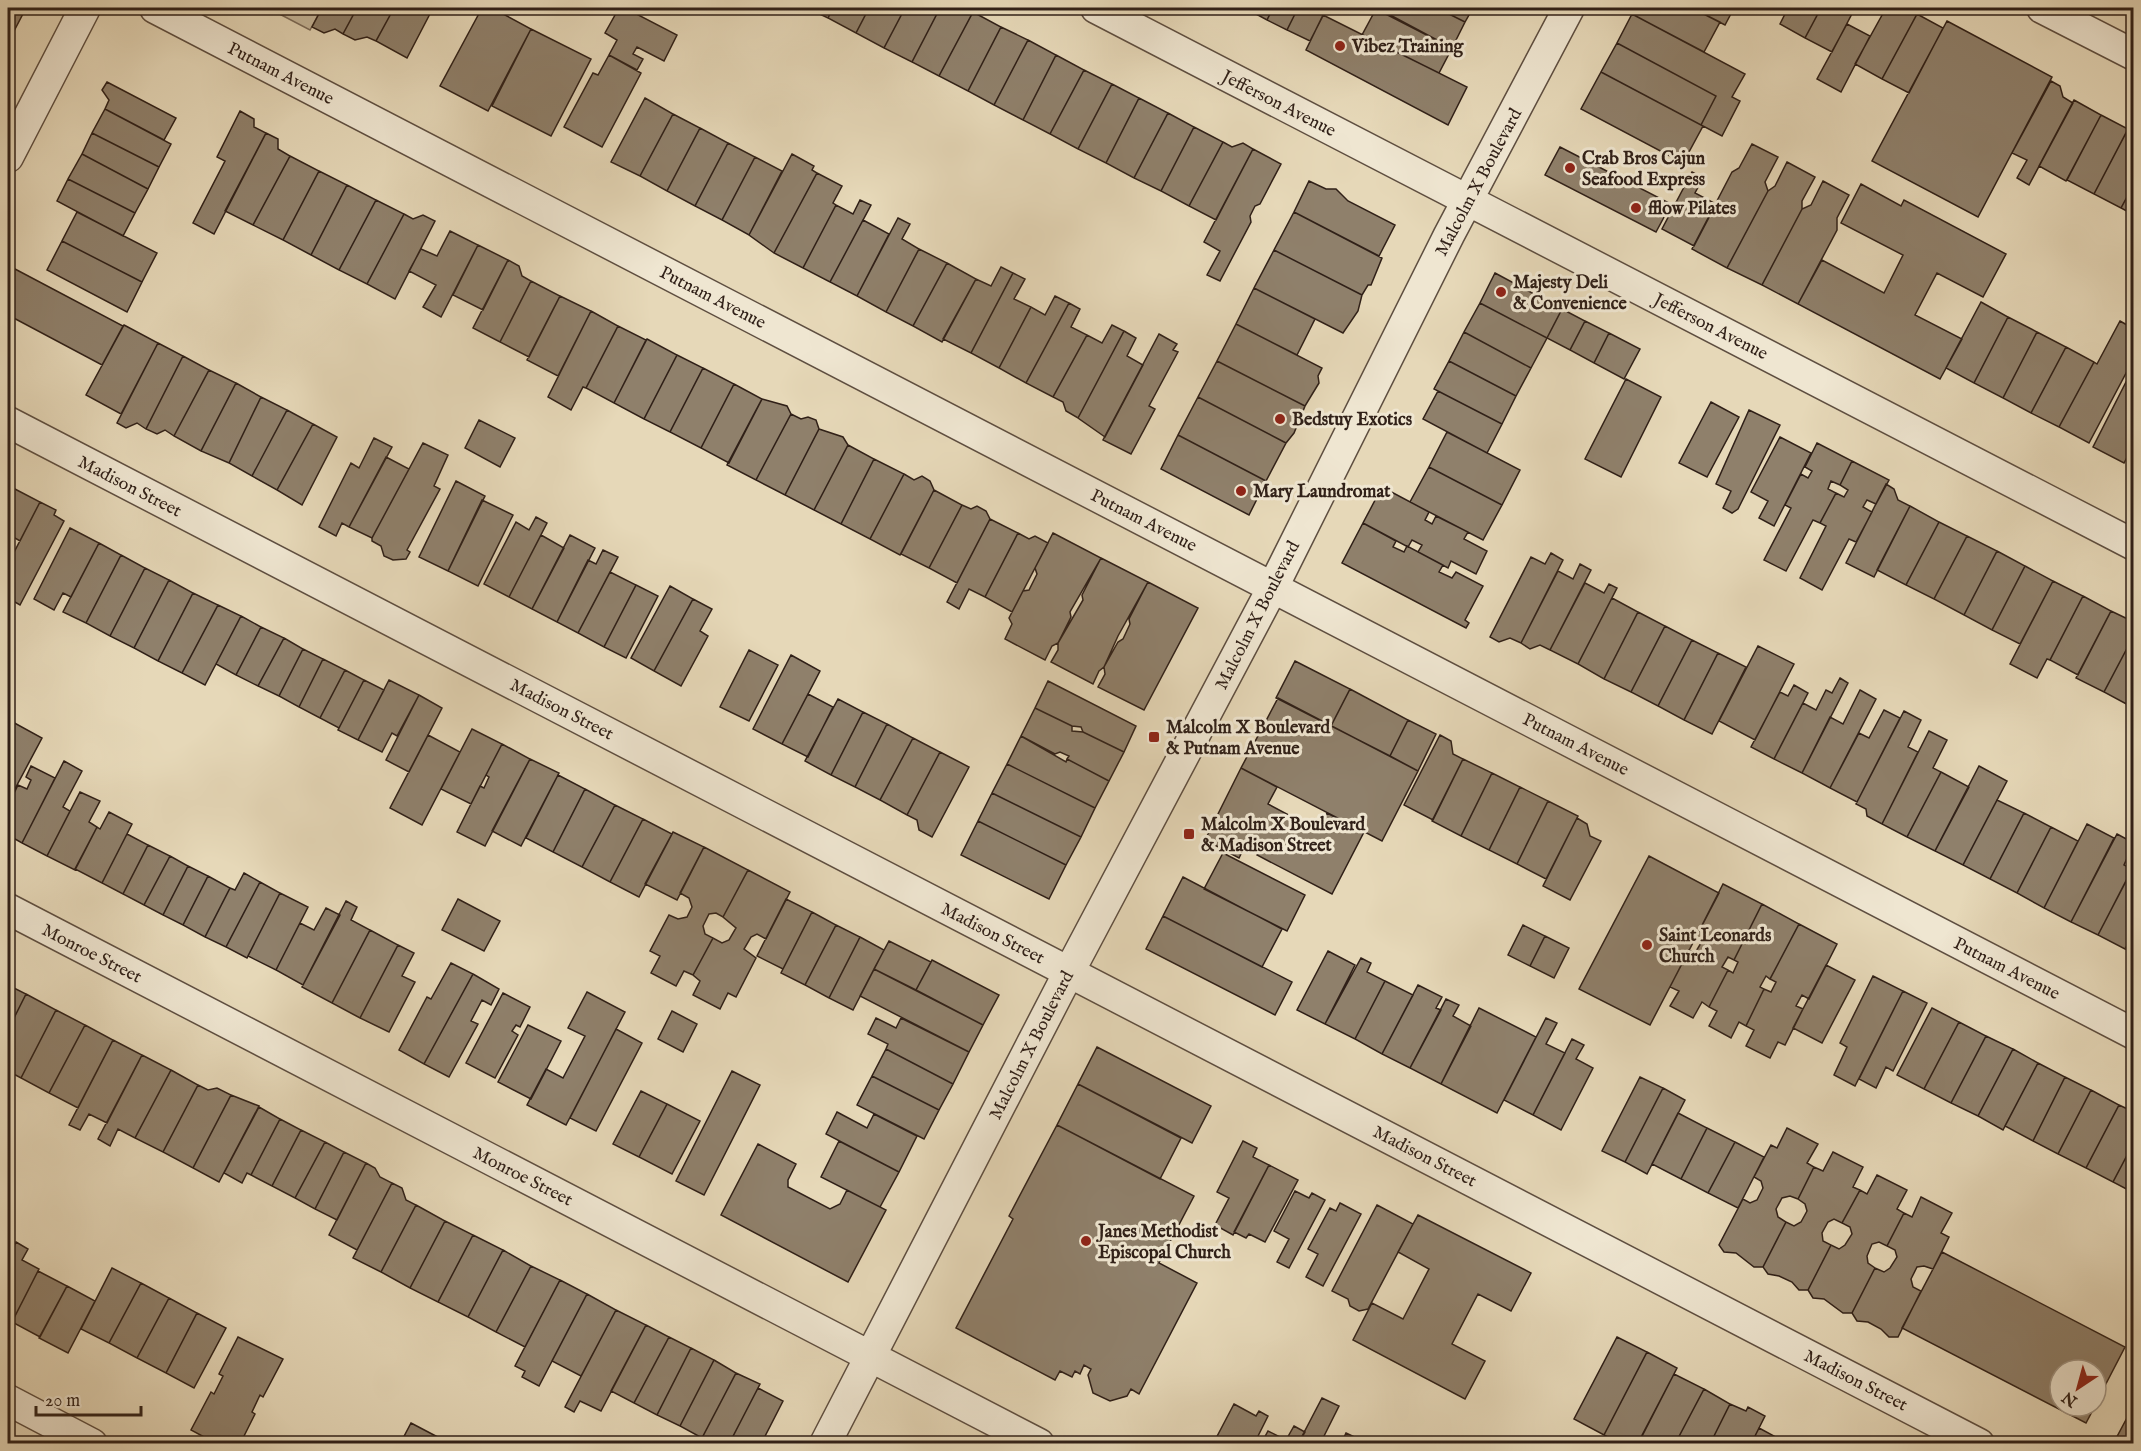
<svg xmlns="http://www.w3.org/2000/svg" width="2141" height="1451" viewBox="0 0 2141 1451" font-family="'IM FELL English',serif">
  <style>
    .green { fill: #c7b99d; stroke: #7c6c5a; stroke-width: 1.5 }
    .building { fill: #8f806b; stroke: #302018; stroke-width: 1.5 }
    .lines { fill: none; stroke-linecap: round; stroke-linejoin: round }
    .minor-casing { stroke: #5e4e40; stroke-width: 33 }
    .minor { stroke: #efe6d1; stroke-width: 30 }
    .poi-dot { fill: #8f2418; stroke: #efe6d1; stroke-width: 2 }
    .labels { text-anchor: middle; stroke-width: 6; stroke-linejoin: round; paint-order: stroke }
    .poi-label { font-size: 18px; font-weight: bold; fill: #302018; stroke: #efe6d1; text-anchor: start }
    .street-label { font-size: 18px; fill: #302018; stroke: #efe6d1 }
  </style>
  <rect width="100%" height="100%" fill="#e6d8b8"/>
  <filter id="stains"><feTurbulence type="fractalNoise" baseFrequency=".00333" numOctaves="4"/><feColorMatrix values="0 0 0 0 .2 0 0 0 0 .09 0 0 0 0 .02 0 0 0 .5 -.17"/></filter>
  <radialGradient id="worn" r=".72"><stop offset=".6" stop-color="#630" stop-opacity="0"/><stop offset="1" stop-color="#630" stop-opacity=".3"/></radialGradient>
  <!-- green -->
  <path class="green" d="M268,8H322L310,30Z"/>
  <!-- building -->
  <path class="building" d="M8,8H26L13,33L8,30Z
    M322,8H357L343,34L335,29L324,33L312,27Z
    M357,8H394L376,41L367,37L355,40L343,34Z
    M394,8H433L407,58L376,41Z
    M482,8H492L531,29L488,111L440,86Z
    M619,8H625L677,35L664,61L637,47L633,54L643,59L637,70L609,55L617,40L605,33Z
    M807,8H833L828,18Z
    M833,8H869L856,33L828,18Z
    M869,8H905L884,48L856,33Z
    M905,8H940L912,62L884,48Z
    M940,8H965L973,12L939,76L912,62Z
    M1245,8H1273L1267,20Z
    M1273,8H1298L1287,30L1267,20Z
    M1298,8H1327L1310,41L1287,30Z
    M1377,8H1437L1465,22L1452,48Z
    M1437,8H1473L1465,22Z
    M1630,8H1692L1720,22L1704,52L1628,12Z
    M1692,8H1734L1725,25Z
    M1788,8H1821L1805,38L1780,24Z
    M1821,8H1855L1832,52L1805,38Z
    M1886,8H1904L1917,14L1882,79L1855,64Z
    M1376,9L1452,48L1439,73L1362,35Z
    M973,12L1001,27L968,91L939,76Z
    M1632,14L1745,74L1732,97L1740,101L1722,136L1701,125L1716,96L1617,43Z
    M1917,14L1943,28L1909,93L1882,79Z
    M1323,15L1467,87L1448,125L1306,50Z
    M1947,21L2052,77L1978,217L1872,161Z
    M1847,24L1870,36L1841,92L1817,79Z
    M1001,27L1028,40L994,105L968,91Z
    M531,29L591,59L551,136L492,106Z
    M1028,40L1056,55L1023,120L994,105Z
    M1617,43L1716,96L1701,125L1601,72Z
    M609,55L641,73L602,147L564,127L593,73L598,75Z
    M1056,55L1084,70L1050,134L1023,120Z
    M1084,70L1112,84L1078,149L1050,134Z
    M1601,72L1703,126L1683,163L1581,109Z
    M2051,81L2060,86L2063,97L2073,103L2029,185L2017,178L2027,160L2012,153Z
    M107,82L176,118L164,140L105,109L109,100L102,90Z
    M1112,84L1139,98L1106,163L1078,149Z
    M645,98L673,114L640,176L611,162Z
    M1139,98L1168,113L1134,178L1106,163Z
    M2074,100L2101,115L2066,181L2039,166Z
    M105,109L171,144L159,167L92,133Z
    M240,111L254,119V127L266,133L214,234L193,223L225,161L217,157Z
    M1168,113L1194,127L1161,191L1134,178Z
    M673,114L700,128L667,191L640,176Z
    M2101,115L2128,129L2094,194L2067,180Z
    M1194,127L1223,142L1189,206L1161,191Z
    M700,128L728,143L695,206L667,191Z
    M2134,128V184L2121,208L2094,194L2128,129Z
    M92,133L159,167L148,189L82,154Z
    M266,133L278,139V149L290,156L253,225L225,211Z
    M1223,142L1232,147L1243,143L1253,149L1216,220L1189,206Z
    M728,143L755,157L722,220L695,206Z
    M1752,144L1778,157L1765,182L1768,191L1727,268L1692,249L1732,172L1739,168Z
    M1560,147L1671,204L1656,232L1545,175Z
    M1253,149L1281,164L1260,204L1255,206L1250,216L1251,222L1220,281L1207,275L1220,251L1204,242Z
    M82,154L148,189L135,213L68,179Z
    M792,154L814,166L812,170L817,173L774,253L749,235Z
    M290,156L319,171L283,240L253,225Z
    M755,157L782,171L749,235L722,220Z
    M1787,162L1815,177L1802,201V209L1762,285L1727,268L1768,191L1775,186Z
    M319,171L347,185L311,255L283,240Z
    M1692,172L1703,178L1695,193L1716,204L1694,246L1662,229Z
    M817,173L842,186L833,203L836,205L803,268L774,253Z
    M68,179L135,213L123,236L57,201Z
    M1309,181L1326,189H1336L1348,201L1395,225L1379,256L1294,212Z
    M1823,181L1849,195L1837,218V230L1798,304L1762,285L1802,209L1811,205Z
    M1861,184L1901,206L1904,200L2006,254L1983,297L1937,273L1915,315L1962,339L1940,379L1798,304L1822,260L1884,293L1903,255L1841,223Z
    M2134,184V215L2121,208Z
    M347,185L376,200L339,270L311,255Z
    M376,200L404,214L367,284L339,270Z
    M860,200L871,205L830,282L803,268L836,205L853,214Z
    M77,212L157,253L142,282L62,241Z
    M1294,212L1382,258L1371,285H1368L1362,295L1274,250Z
    M404,214L413,219L423,215L435,221L395,299L367,284Z
    M898,218L910,224L902,239L919,249L886,312L857,296Z
    M863,220L889,234L857,296L830,282Z
    M450,231L478,245L441,317L423,307L436,285L409,271L421,249L437,256Z
    M62,241L142,282L127,312L47,270Z
    M478,245L508,260L483,310L453,295Z
    M919,249L947,263L913,326L886,312Z
    M1274,250L1362,295L1358,311L1343,333L1254,288Z
    M508,260L519,266L522,276L531,281L500,342L473,328Z
    M947,263L976,279L942,342L913,326Z
    M1001,267L1013,273L971,353L943,339L976,279L991,286Z
    M15,269L123,326L102,365L8,315V284Z
    M1013,273L1025,279L1014,299L1031,307L999,368L971,353Z
    M1495,273L1562,309L1547,338L1480,303Z
    M531,281L560,296L529,357L500,342Z
    M1254,288L1315,319L1297,355L1236,324Z
    M560,296L591,311L558,376L527,360Z
    M1055,296L1069,303L1026,383L999,368L1031,307L1045,315Z
    M1981,302L2008,317L1974,383L1946,368Z
    M1069,303L1080,309L1071,327L1087,335L1053,397L1026,383Z
    M1480,303L1547,338L1531,368L1464,332Z
    M1562,309L1585,321L1570,350L1547,338Z
    M591,311L618,326L586,388L583,387L571,410L548,397Z
    M2008,317L2037,332L2003,398L1974,383Z
    M1585,321L1609,333L1594,363L1570,350Z
    M2120,321L2134,329V358L2089,443L2059,427L2094,362L2097,364Z
    M1236,324L1322,368L1318,376L1319,383L1305,406L1217,361Z
    M124,325L158,343L121,414L86,395Z
    M1112,325L1124,331L1078,418L1066,411L1063,402L1053,397L1087,335L1102,343Z
    M618,326L646,340L614,403L586,388Z
    M1124,331L1136,338L1127,356L1143,365L1105,437L1078,418Z
    M1464,332L1531,368L1516,396L1449,361Z
    M2037,332L2066,347L2031,413L2003,398Z
    M1609,333L1640,349L1624,379L1594,363Z
    M1159,334L1177,344L1173,350L1178,352L1149,406L1155,409L1131,454L1103,440Z
    M647,339L677,355L644,419L614,403Z
    M158,343L183,356L146,429L137,423L126,428L117,423Z
    M2066,347L2094,362L2059,427L2031,413Z
    M677,355L703,368L670,432L644,419Z
    M183,356L209,370L174,436L165,430L157,434L146,429Z
    M1217,361L1305,406L1294,433L1286,443L1198,397Z
    M1449,361L1516,396L1502,424L1434,389Z
    M703,368L734,384L701,448L670,432Z
    M209,370L236,383L201,451L174,436Z
    M1626,379L1661,397L1621,477L1585,459Z
    M2126,382L2134,386V444L2124,463L2093,447Z
    M236,383L261,397L229,463L201,451Z
    M734,384L762,399L729,463L701,448Z
    M1438,391L1502,424L1487,453L1423,419Z
    M261,397L287,410L252,476L229,463Z
    M1198,397L1286,443L1266,481L1178,435Z
    M762,399L787,406L791,414L756,480L727,465Z
    M1711,402L1739,417L1707,477L1679,463Z
    M287,410L313,424L277,490L252,476Z
    M1749,410L1780,425L1738,509L1732,513L1723,508L1731,491L1716,484Z
    M791,414L801,419L808,417L816,420L819,429L785,495L756,480Z
    M479,420L515,438L500,467L465,448Z
    M313,424L337,437L302,505L277,490Z
    M819,429L843,437L848,445L814,510L785,495Z
    M1447,432L1520,470L1502,505L1429,467Z
    M1178,435L1266,481L1249,515L1161,469Z
    M1780,437L1811,453L1774,526L1759,518L1768,501L1751,492Z
    M374,438L392,447L349,527L342,523L336,536L319,527L351,463L359,468Z
    M423,443L448,455L434,486L440,489L407,550L410,552L406,559L393,560L384,556L381,546L372,541V538Z
    M1817,443L1852,461L1840,485L1831,481L1828,489L1836,493L1820,523L1813,520L1786,571L1764,560L1791,508L1785,505L1801,474L1808,478L1812,471L1805,467Z
    M848,445L874,459L841,524L814,510Z
    M386,457L409,469L372,538L349,527Z
    M874,459L904,474L870,539L841,524Z
    M1852,461L1889,480L1876,504L1867,500L1863,507L1872,512L1856,542L1849,539L1822,590L1800,578L1826,526L1820,523L1836,493L1844,497L1848,490L1840,485Z
    M1429,467L1502,505L1483,540L1410,502Z
    M904,474L914,480L922,476L930,481L934,490L900,555L870,539Z
    M456,481L485,496L448,571L419,557Z
    M1886,484L1894,489L1898,500L1910,506L1874,577L1846,563Z
    M1382,487L1429,512L1425,520L1432,524L1436,516L1468,532L1464,539L1487,551L1476,574L1451,561L1448,568L1418,552L1422,545L1412,540L1408,547L1363,523Z
    M13,488L40,502L20,541L8,534V498Z
    M934,490L962,505L929,568L901,554Z
    M482,500L513,515L478,586L448,571Z
    M40,502L56,510L54,515L64,521L20,605L8,598V564Z
    M962,505L971,509L977,506L986,511L990,519L957,583L929,568Z
    M1910,506L1939,522L1906,585L1877,570Z
    M536,517L547,523L509,597L484,584L516,522L529,530Z
    M990,519L1018,533L985,597L969,589L959,609L947,602Z
    M1939,522L1967,536L1934,599L1906,585Z
    M1363,523L1396,541L1393,547L1404,552L1407,546L1443,565L1439,572L1452,578L1456,572L1483,586L1465,620L1469,623L1466,628L1342,563Z
    M70,528L99,543L71,597L63,593L54,610L34,599Z
    M1018,533L1029,539L1035,536L1048,543L1012,612L985,597Z
    M1053,533L1101,558L1070,612L1071,617L1058,643L1052,646L1045,660L1005,639L1012,624L1009,618L1023,591L1029,590L1037,574L1035,568Z
    M541,535L564,548L532,609L509,597Z
    M570,535L595,548L557,622L532,609Z
    M1967,536L1997,551L1964,615L1934,599Z
    M99,543L121,555L86,623L63,612Z
    M603,550L618,557L578,633L557,622L588,560L596,564Z
    M1997,551L2025,566L1992,630L1964,615Z
    M1551,553L1563,560L1521,643L1510,638L1499,642L1490,637L1531,557L1545,564Z
    M121,555L145,568L110,636L86,623Z
    M1101,558L1148,582L1118,636L1104,667L1099,671L1093,684L1051,662L1058,650V643L1083,600L1082,595Z
    M1580,564L1591,570L1550,650L1540,645L1530,649L1521,643L1558,571L1573,579Z
    M2025,566L2053,581L2020,644L1992,630Z
    M145,568L169,580L134,648L110,636Z
    M610,572L636,585L604,647L578,633Z
    M169,580L193,593L158,661L134,648Z
    M2053,581L2083,596L2050,660L2047,659L2037,678L2010,664Z
    M1148,582L1198,608L1144,710L1098,687L1105,674L1104,667L1118,642L1123,639L1130,624L1129,619Z
    M1585,583L1604,593L1609,584L1617,588L1578,664L1550,650Z
    M636,585L658,596L626,658L604,647Z
    M670,586L693,599L654,671L631,658Z
    M193,593L218,605L182,673L158,661Z
    M2083,596L2111,611L2078,675L2050,660Z
    M1612,598L1638,612L1604,679L1578,664Z
    M693,599L712,609L700,631L708,636L681,686L654,671Z
    M218,605L241,616L205,685L182,673Z
    M2111,611L2134,622V635L2104,692L2076,678Z
    M1638,612L1665,626L1631,692L1604,679Z
    M241,616L261,627L236,675L216,664Z
    M1665,626L1692,640L1658,706L1631,692Z
    M261,627L284,638L258,686L236,675Z
    M2134,635V705L2132,707L2104,692Z
    M284,638L303,649L279,696L258,686Z
    M1692,640L1718,653L1684,720L1658,706Z
    M1758,646L1794,664L1755,740L1719,721Z
    M303,649L323,659L299,707L279,696Z
    M749,650L778,665L749,721L720,707Z
    M1718,653L1746,667L1712,734L1684,720Z
    M791,655L820,671L782,744L753,729Z
    M323,659L345,670L320,718L299,707Z
    M1295,661L1350,689L1331,726L1276,698Z
    M345,670L364,680L339,728L320,718Z
    M1840,678L1848,683L1802,773L1774,759L1803,703L1816,710L1826,690L1832,693Z
    M364,680L384,690L358,740L338,730Z
    M389,680L419,695L397,736L392,733L382,752L358,740Z
    M1048,681L1136,726L1124,752L1083,732L1081,727L1072,726L1035,708Z
    M1794,685L1808,693L1774,759L1751,747L1780,692L1788,696Z
    M1350,689L1408,720L1390,756L1331,726Z
    M1860,690L1876,699L1830,788L1802,773L1830,717L1843,724Z
    M808,694L833,707L808,757L782,744Z
    M419,695L442,708L409,772L386,760Z
    M1278,698L1418,771L1382,841L1241,768Z
    M838,699L863,712L831,775L805,761Z
    M1035,708L1072,726V731L1083,732L1124,752L1109,781L1067,759L1069,756L1060,752L1055,754L1021,736Z
    M1884,710L1900,718L1857,802L1830,788L1859,733L1869,738Z
    M1904,711L1921,720L1908,747L1918,752L1882,824L1867,816L1866,809L1856,804Z
    M863,712L887,724L855,787L831,775Z
    M9,720L42,738L8,802V723Z
    M1408,720L1436,734L1418,771L1390,756Z
    M887,724L913,738L880,800L855,787Z
    M472,729L502,744L471,804L441,789Z
    M1929,731L1947,740L1933,768L1941,772L1907,837L1882,824Z
    M428,735L460,752L422,825L390,808Z
    M1440,735L1451,741L1453,754L1463,759L1433,820L1404,805Z
    M1021,736L1066,762L1067,759L1109,781L1095,808L1007,764Z
    M913,738L940,752L907,815L880,800Z
    M502,744L530,759L485,846L457,832L480,786L484,788L489,777L486,775Z
    M940,752L969,767L932,837L919,830L917,820L907,815Z
    M530,759L559,773L521,846L492,831Z
    M1463,759L1492,773L1461,836L1432,821Z
    M64,761L82,771L63,807L70,811L47,856L22,843Z
    M1007,764L1095,808L1081,837L992,793Z
    M31,766L55,778L22,843L8,835V806L18,785L27,789L31,780L26,777Z
    M1979,766L2007,781L1963,865L1935,851Z
    M1241,768L1277,787L1268,804L1313,828L1320,825L1327,813L1364,832L1332,894L1257,855L1259,851L1246,844L1239,858L1205,840Z
    M1941,772L1969,787L1935,851L1907,837Z
    M1492,773L1520,787L1489,850L1461,836Z
    M558,775L585,789L553,852L526,838Z
    M1520,787L1548,801L1517,864L1489,850Z
    M585,789L615,805L582,867L553,852Z
    M80,792L100,801L89,822L97,827L75,870L47,856Z
    M992,793L1081,837L1066,865L978,821Z
    M1997,800L2024,813L1990,879L1963,865Z
    M1548,801L1578,816L1546,879L1517,864Z
    M615,805L643,819L610,882L582,867Z
    M109,812L132,824L102,883L75,869L97,827L100,829Z
    M2024,813L2051,827L2017,893L1990,879Z
    M1577,818L1587,824L1590,836L1601,841L1570,900L1543,886Z
    M643,819L672,834L639,897L610,882Z
    M978,821L1066,865L1049,899L961,855Z
    M2087,824L2114,838L2071,922L2044,908Z
    M2051,827L2078,841L2044,908L2017,893Z
    M673,832L704,847L677,900L645,884Z
    M127,834L148,845L123,894L102,883Z
    M2117,834L2134,843L2124,865L2132,869L2098,935L2071,922Z
    M148,845L170,856L144,905L123,894Z
    M704,847L748,870L723,917L716,913L709,914L703,926L705,934L713,938L693,975L684,971L676,986L651,973L660,956L650,951L669,915L678,919L687,917L692,907L689,898L680,893Z
    M1223,853L1305,895L1287,931L1204,889Z
    M170,856L188,866L163,915L144,905Z
    M1649,856L1719,893L1650,1025L1579,989Z
    M188,866L208,876L183,925L163,915Z
    M2134,866V932L2125,949L2098,935Z
    M748,870L790,892L766,939L757,934L751,937L744,949L756,958L736,997L728,993L720,1009L693,995L700,981L693,975L713,938L722,943L729,940L736,928L723,917Z
    M244,873L260,882L226,947L205,937L230,888L235,890Z
    M208,876L230,888L205,937L183,925Z
    M1183,877L1282,929L1262,967L1163,916Z
    M260,882L280,893L247,958L226,947Z
    M1723,884L1762,904L1734,960L1728,957L1722,967L1728,970L1709,1007L1702,1002L1693,1018L1670,1006L1679,991L1670,987L1689,950L1695,953L1701,943L1695,939Z
    M280,893L308,907L276,970L248,956Z
    M458,899L500,921L484,951L442,930Z
    M786,899L812,912L783,969L757,956Z
    M346,901L357,907L351,920L370,930L332,1003L302,987Z
    M1762,904L1799,924L1770,979L1766,976L1760,987L1764,989L1746,1026L1739,1022L1731,1038L1709,1026L1717,1011L1709,1007L1728,970L1733,973L1738,962L1734,960Z
    M326,908L340,915L303,985L276,970L300,923L314,930Z
    M812,912L836,925L805,985L781,973Z
    M1163,916L1292,982L1275,1015L1146,949Z
    M1799,924L1837,944L1809,999L1802,995L1796,1006L1803,1009L1785,1045L1778,1042L1770,1058L1746,1046L1754,1030L1746,1026L1764,989L1771,992L1776,982L1770,979Z
    M836,925L860,937L829,998L805,985Z
    M1523,925L1545,936L1530,966L1508,955Z
    M370,930L398,945L360,1018L332,1003Z
    M2134,932V953L2125,949Z
    M1545,936L1569,948L1554,978L1530,966Z
    M860,937L884,950L853,1010L829,998Z
    M889,941L931,962L916,990L874,969Z
    M398,945L414,953L402,976L415,982L389,1032L360,1018Z
    M1328,951L1355,965L1325,1024L1297,1010Z
    M1361,958L1371,963L1367,972L1385,981L1355,1039L1325,1024Z
    M932,960L999,995L983,1025L916,990Z
    M451,963L473,974L424,1064L399,1050L427,997L431,999Z
    M1826,965L1855,980L1822,1043L1793,1028Z
    M874,969L983,1025L969,1052L860,996Z
    M473,974L499,989L491,1005L482,1000L471,1021L478,1024L449,1077L424,1064Z
    M1873,976L1903,991L1855,1086L1834,1075L1847,1047L1840,1043Z
    M1385,981L1413,995L1382,1054L1355,1039Z
    M8,985L26,994L8,1030Z
    M1418,985L1442,997L1436,1008L1441,1010L1410,1068L1382,1054Z
    M1903,991L1927,1003L1893,1071L1886,1067L1876,1088L1859,1079Z
    M587,992L625,1012L566,1125L527,1105L546,1069L563,1078L585,1036L568,1028Z
    M503,993L530,1007L520,1027L516,1025L512,1031L518,1035L495,1078L466,1063Z
    M26,994L56,1010L21,1078L8,1071V1030Z
    M1446,999L1459,1005L1453,1016L1471,1026L1441,1084L1410,1068Z
    M1479,1008L1536,1037L1497,1113L1441,1084Z
    M1932,1008L1959,1022L1924,1089L1897,1075Z
    M56,1010L85,1025L49,1093L21,1078Z
    M672,1011L697,1024L683,1052L658,1039Z
    M876,1018L896,1028L901,1018L969,1052L953,1084L886,1049L888,1044L868,1034Z
    M1546,1018L1557,1023L1546,1044L1565,1053L1533,1115L1504,1100Z
    M1959,1022L1986,1036L1951,1103L1924,1089Z
    M85,1025L113,1040L78,1108L49,1093Z
    M528,1025L561,1041L531,1099L498,1082Z
    M616,1029L642,1043L596,1131L570,1118Z
    M1986,1036L2013,1049L1978,1116L1951,1103Z
    M1572,1039L1584,1045L1576,1059L1593,1068L1561,1130L1533,1115Z
    M113,1040L142,1055L107,1123L89,1114L80,1130L69,1125Z
    M1097,1047L1211,1106L1192,1143L1078,1084Z
    M886,1049L953,1084L939,1110L872,1076Z
    M2013,1049L2038,1063L2003,1130L1978,1116Z
    M142,1055L171,1070L135,1138L118,1129L110,1146L98,1139Z
    M2038,1063L2065,1077L2033,1141L2005,1126Z
    M171,1070L198,1085L163,1152L135,1138Z
    M732,1071L760,1085L704,1195L676,1181Z
    M872,1076L939,1110L924,1139L857,1105Z
    M1640,1077L1663,1088L1625,1162L1602,1151Z
    M2065,1077L2091,1090L2058,1154L2033,1141Z
    M1078,1084L1181,1138L1160,1179L1057,1125Z
    M198,1085L208,1090L217,1088L231,1095L193,1168L163,1152Z
    M1663,1088L1685,1100L1647,1174L1625,1162Z
    M2091,1090L2119,1105L2086,1168L2058,1154Z
    M641,1091L667,1104L639,1157L613,1144Z
    M231,1095L259,1106L219,1182L193,1168Z
    M667,1104L700,1121L672,1174L639,1157Z
    M2119,1105L2134,1112V1142L2113,1182L2086,1168Z
    M259,1107L280,1119L251,1175L247,1173L242,1183L224,1173Z
    M837,1112L867,1128L874,1114L917,1136L899,1172L826,1134Z
    M1678,1113L1707,1128L1681,1179L1652,1164Z
    M280,1119L301,1130L272,1186L251,1175Z
    M1057,1125L1194,1196L1159,1263L1197,1283L1139,1394L1131,1389L1127,1396L1110,1401L1093,1393L1088,1375L1091,1369L1084,1365L1080,1374L1075,1371L1072,1377L1060,1371L1055,1380L956,1328L1013,1219L1009,1216Z
    M1707,1128L1735,1142L1708,1193L1681,1179Z
    M1787,1128L1818,1144L1807,1163L1814,1167L1798,1199L1790,1196L1782,1198L1776,1209L1778,1217L1786,1222L1763,1267H1754L1736,1253L1724,1252L1719,1245L1743,1199L1750,1203L1757,1200L1763,1188L1761,1181L1754,1177L1771,1145L1777,1148Z
    M301,1130L325,1142L295,1198L272,1186Z
    M839,1141L899,1172L880,1207L821,1177Z
    M1243,1141L1257,1148L1253,1157L1269,1165L1233,1235L1215,1225L1229,1198L1217,1192Z
    M325,1142L344,1152L315,1209L295,1198Z
    M1735,1142L1764,1157L1738,1208L1708,1193Z
    M2134,1142V1193L2113,1182Z
    M758,1144L796,1164L788,1180V1187L830,1209L840,1204L847,1190L886,1210L848,1282L721,1215Z
    M344,1152L366,1163L337,1220L315,1209Z
    M1833,1152L1863,1167L1853,1187L1860,1190L1842,1223L1834,1219L1828,1222L1822,1233L1823,1241L1831,1245L1808,1290H1799L1792,1282L1779,1276L1768,1274L1763,1267L1786,1222L1794,1226L1801,1222L1807,1211L1805,1204L1798,1199L1814,1167L1823,1171Z
    M366,1163L375,1168L380,1177L392,1183L357,1250L329,1235Z
    M1269,1165L1298,1180L1265,1242L1249,1234L1246,1238L1234,1232Z
    M1877,1175L1907,1190L1897,1209L1904,1213L1887,1246L1879,1242L1872,1244L1867,1256L1868,1263L1875,1268L1852,1313H1843L1824,1299L1813,1298L1808,1290L1831,1245L1839,1249L1845,1245L1852,1234L1850,1227L1842,1223L1860,1190L1867,1194Z
    M392,1183L402,1188L406,1200L416,1205L381,1272L353,1258Z
    M1295,1191L1309,1198L1312,1193L1325,1200L1289,1268L1277,1262L1289,1239L1274,1231Z
    M1921,1197L1952,1213L1941,1233L1949,1237L1933,1269L1924,1266L1917,1267L1911,1279L1913,1287L1921,1291L1898,1337H1889L1881,1329L1868,1322L1857,1321L1852,1313L1875,1268L1884,1272L1890,1268L1897,1257L1895,1250L1887,1246L1904,1213L1912,1217Z
    M1340,1203L1361,1214L1323,1286L1306,1277L1318,1254L1308,1249L1330,1208L1336,1211Z
    M416,1205L445,1221L410,1288L381,1272Z
    M1377,1205L1413,1224L1368,1309L1359,1311L1350,1306L1348,1299L1332,1291Z
    M1418,1215L1531,1273L1511,1311L1478,1294L1452,1344L1485,1361L1465,1399L1353,1340L1372,1303L1403,1319L1429,1269L1398,1252Z
    M445,1221L473,1235L438,1302L410,1288Z
    M473,1235L503,1250L468,1317L438,1302Z
    M16,1242L28,1249L22,1260L39,1269L12,1322L8,1320V1259Z
    M503,1250L531,1266L496,1332L468,1317Z
    M1942,1252L2125,1347L2096,1403V1370H2060V1406H2095L2086,1423L1902,1328Z
    M531,1266L560,1280L525,1347L496,1332Z
    M112,1268L141,1283L109,1343L81,1329Z
    M38,1271L67,1286L40,1337L12,1322Z
    M560,1280L587,1294L539,1386L522,1377L525,1371L515,1366Z
    M141,1283L169,1298L137,1358L109,1343Z
    M67,1286L95,1301L68,1353L39,1338Z
    M587,1294L616,1310L581,1376L552,1361Z
    M169,1298L197,1313L166,1373L137,1358Z
    M616,1310L646,1325L601,1411L580,1401L574,1412L565,1407Z
    M197,1313L226,1328L194,1388L166,1373Z
    M646,1325L669,1337L634,1403L611,1391Z
    M238,1337L283,1359L263,1397L260,1395L252,1412L255,1414L240,1444H217L191,1430L211,1392L214,1394L223,1376L219,1374Z
    M669,1337L691,1348L657,1415L634,1403Z
    M1617,1337L1647,1352L1604,1435L1574,1419Z
    M691,1348L714,1360L680,1426L657,1415Z
    M1647,1352L1677,1368L1638,1444H1620L1604,1435Z
    M714,1360L736,1373L702,1438L680,1426Z
    M736,1373L760,1384L729,1444H712L702,1438Z
    M1674,1374L1704,1389L1675,1444H1643L1639,1441Z
    M758,1388L783,1401L761,1444H729Z
    M1704,1389L1730,1404L1710,1444H1675Z
    M1322,1398L1339,1406L1320,1444H1298Z
    M1234,1404L1256,1416L1259,1411L1268,1416L1254,1444H1213Z
    M1730,1404L1746,1411L1748,1407L1765,1416L1751,1444H1710Z
    M2128,1416L2134,1419V1444H2113Z
    M411,1423L451,1444H400Z
    M1294,1426L1305,1432L1298,1444H1261L1268,1431L1286,1440Z
    M1759,1428L1787,1443V1444H1751Z
    M1346,1433L1363,1441L1361,1444H1341Z"/>
  <g class="lines">
    <defs>
      <path id="minor" d="M155,8L2134,1034
        M1096,8L2134,545
        M2042,8L2134,55
        M8,157L85,8
        M8,422L1979,1444
        M8,909L1039,1444
        M8,1400L92,1444
        M825,1444L1069,972L1273,587L1449,235L1569,8"/>
    </defs>
    <!-- minor casing -->
    <use href="#minor" class="minor-casing"/>
    <!-- minor -->
    <use href="#minor" class="minor"/>
  </g>
  <!-- markers -->
  <g class="poi-dot">
    <circle cx="1340" cy="46" r="6"/>
    <circle cx="1570" cy="168" r="6"/>
    <circle cx="1636" cy="208" r="6"/>
    <circle cx="1501" cy="292" r="6"/>
    <circle cx="1280" cy="419" r="6"/>
    <circle cx="1241" cy="491" r="6"/>
    <rect x="1148" y="731" width="12" height="12" rx="3"/>
    <rect x="1183" y="828" width="12" height="12" rx="3"/>
    <circle cx="1647" cy="945" r="6"/>
    <circle cx="1086" cy="1241" r="6"/>
  </g>
  <g class="labels">
    <!-- poi labels -->
    <g class="poi-label">
      <text x="1352" y="52">Vibez Training</text>
      <text x="1582" y="164">Crab Bros Cajun<tspan x="1582" dy="21">Seafood Express</tspan></text>
      <text x="1648" y="214">fflow Pilates</text>
      <text x="1513" y="288">Majesty Deli<tspan x="1513" dy="21">&amp; Convenience</tspan></text>
      <text x="1292" y="425">Bedstuy Exotics</text>
      <text x="1253" y="497">Mary Laundromat</text>
      <text x="1166" y="733">Malcolm X Boulevard<tspan x="1166" dy="21">&amp; Putnam Avenue</tspan></text>
      <text x="1201" y="830">Malcolm X Boulevard<tspan x="1201" dy="21">&amp; Madison Street</tspan></text>
      <text x="1659" y="941">Saint Leonards<tspan x="1659" dy="21">Church</tspan></text>
      <text x="1098" y="1237">Janes Methodist<tspan x="1098" dy="21">Episcopal Church</tspan></text>
    </g>
    <!-- street labels -->
    <g class="street-label">
      <text transform="translate(281 73) rotate(27)" y="6">Putnam Avenue</text>
      <text transform="translate(1279 103) rotate(27)" y="6">Jefferson Avenue</text>
      <text transform="translate(1478 182) rotate(-62)" y="6">Malcolm X Boulevard</text>
      <text transform="translate(713 297) rotate(27)" y="6">Putnam Avenue</text>
      <text transform="translate(1711 326) rotate(27)" y="6">Jefferson Avenue</text>
      <text transform="translate(130 486) rotate(27)" y="6">Madison Street</text>
      <text transform="translate(1144 520) rotate(27)" y="6">Putnam Avenue</text>
      <text transform="translate(1257 615) rotate(-63)" y="6">Malcolm X Boulevard</text>
      <text transform="translate(562 709) rotate(27)" y="6">Madison Street</text>
      <text transform="translate(1576 744) rotate(27)" y="6">Putnam Avenue</text>
      <text transform="translate(993 933) rotate(27)" y="6">Madison Street</text>
      <text transform="translate(92 953) rotate(27)" y="6">Monroe Street</text>
      <text transform="translate(2007 968) rotate(27)" y="6">Putnam Avenue</text>
      <text transform="translate(1031 1045) rotate(-63)" y="6">Malcolm X Boulevard</text>
      <text transform="translate(1425 1156) rotate(27)" y="6">Madison Street</text>
      <text transform="translate(523 1176) rotate(27)" y="6">Monroe Street</text>
      <text transform="translate(1856 1380) rotate(27)" y="6">Madison Street</text>
    </g>
  </g>
  <!-- margin -->
  <rect width="2141" height="1451" fill="none" stroke="#e6d8b8" stroke-width="30"/>
  <rect x="9" y="9" width="2123" height="1433" fill="none" stroke="#302018" stroke-width="3"/>
  <rect x="15" y="15" width="2111" height="1421" fill="none" stroke="#302018" stroke-width="1.5"/>
  <!-- north arrow -->
  <g transform="translate(2078 1388) rotate(216)"><circle r="28" fill="#efe6d1" stroke="#a39787" stroke-width="1.5"/>
  <path d="M0-4.5L10 22L0 15L-10 22Z" fill="#8f2418"/>
  <text y="-9" font-size="16" font-weight="bold" text-anchor="middle" fill="#302018">N</text>
  </g>
  <!-- scale -->
  <path d="M36 1406v9h105v-9" fill="none" stroke="#302018" stroke-width="3"/>
  <text x="45" y="1406" font-size="18" fill="#302018" stroke="#efe6d1" stroke-width="4.5" paint-order="stroke">20 m</text>
  <rect width="100%" height="100%" filter="url(#stains)"/>
  <rect width="100%" height="100%" fill="url(#worn)"/>
</svg>
